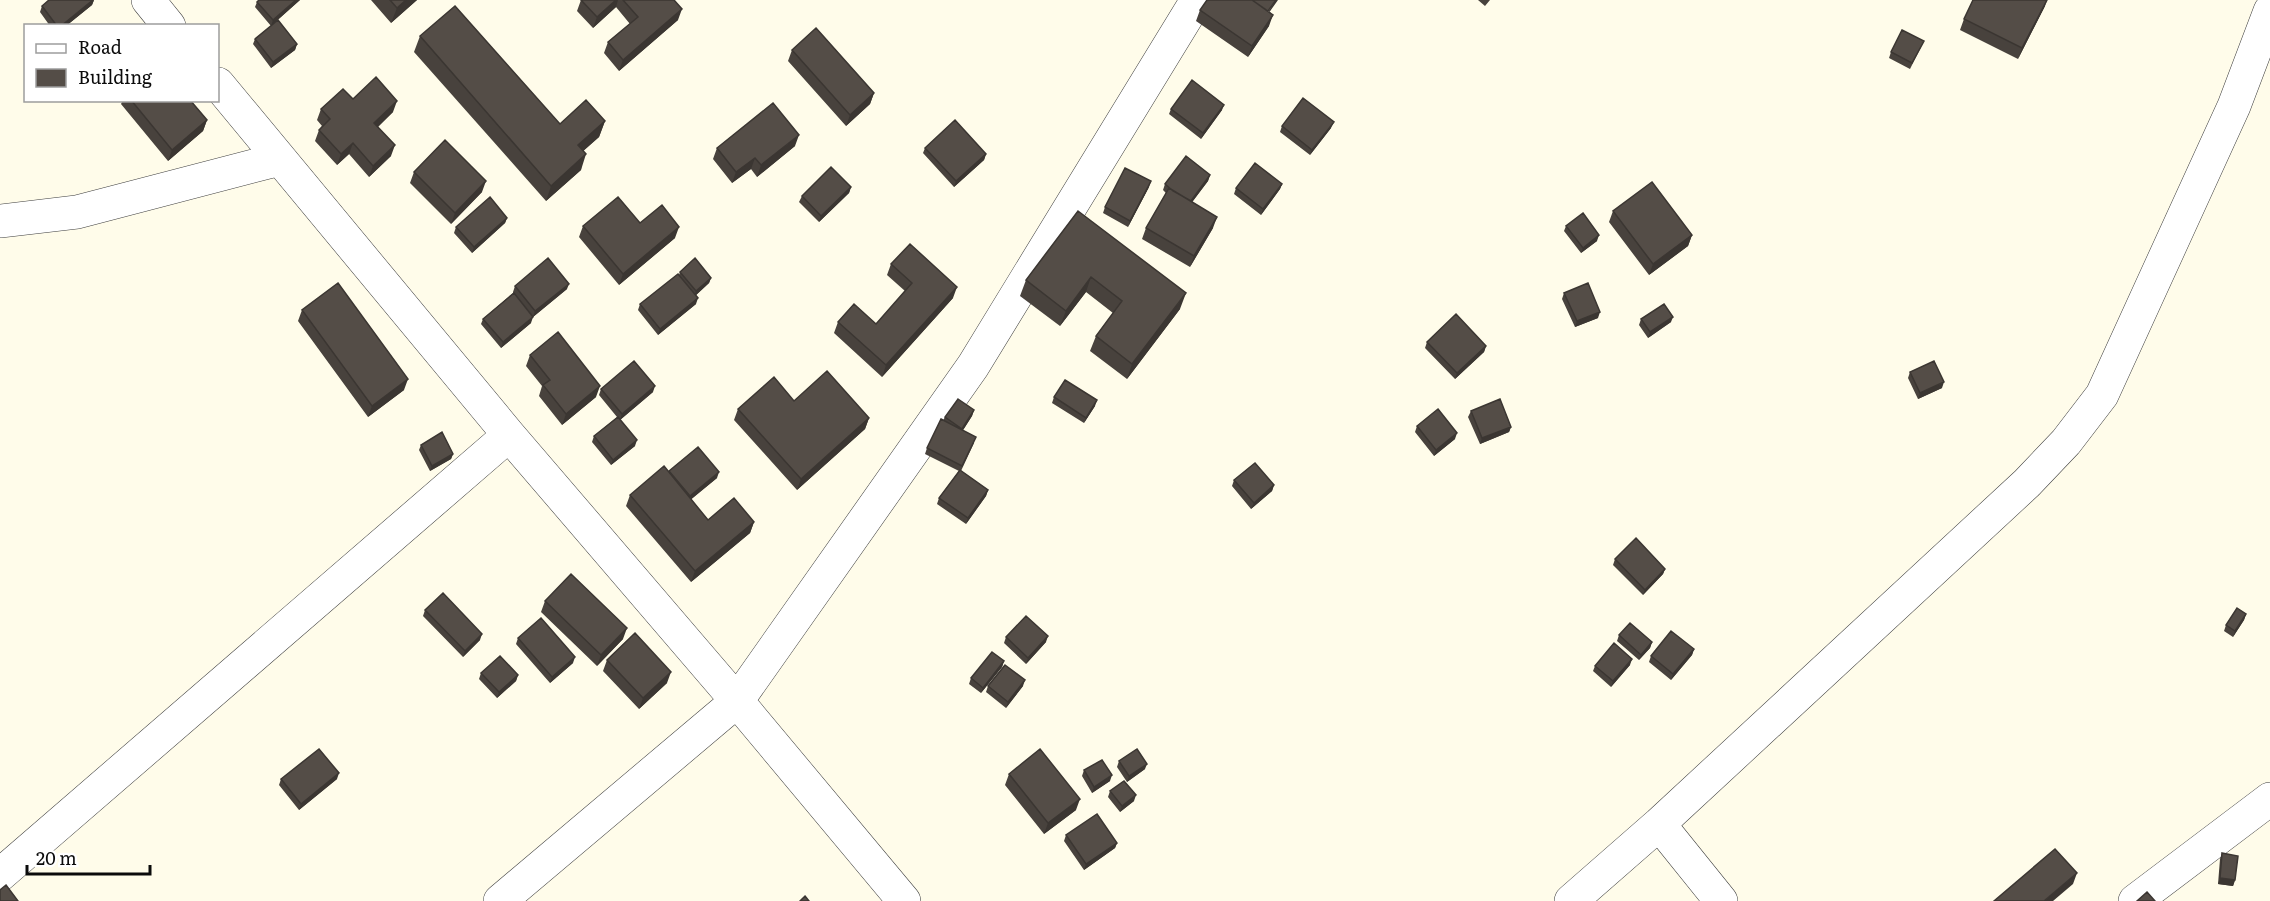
<svg xmlns="http://www.w3.org/2000/svg" width="2270" height="901" viewBox="0 0 2270 901" font-family="Literata,serif">
  <style>
    .lines { fill: none; stroke-linecap: round; stroke-linejoin: round }
    .minor-casing { stroke: #3e3e3e; stroke-width: 34 }
    .minor { stroke: #fff; stroke-width: 33 }
    .wall { fill: #48423d }
    .shaded-wall { fill: #3b3632 }
    .building { fill: #544d47; stroke: #3b3632; stroke-width: 1.5 }
  </style>
  <rect width="100%" height="100%" fill="#fffcea"/>
  <g class="lines">
    <defs>
      <path id="minor" d="M148,0L169,26
        M218,84L509,435L737,701L904,901
        M0,221L77,212L280,159
        M1659,824L1721,901
        M0,875L509,435
        M500,901L737,701L973,366L1197,0
        M1571,901L1659,824L2027,483L2066,442L2102,395L2234,106L2270,11
        M2135,901L2270,799"/>
    </defs>
    <!-- minor casing -->
    <use href="#minor" class="minor-casing"/>
    <!-- minor -->
    <use href="#minor" class="minor"/>
  </g>
  <!-- wall -->
  <path class="wall" d="M94,0L92,5L66,26H50L40,12L42,6Z
    M300,0L274,23L297,44L295,50L271,68L253,44L255,39L271,26L255,7L257,2Z
    M371,0H417L391,23Z
    M581,0H674L678,20L619,71L604,53L608,42L630,24L616,7L593,28L577,11Z
    M1478,0H1490L1485,6Z
    M2045,6L2018,59L1960,30L1964,19Z
    M1200,10L1270,12L1269,26L1248,57L1196,21Z
    M420,36L560,124L605,121L599,137L583,151L581,170L546,201L414,52Z
    M1921,47L1910,69L1889,58L1891,52Z
    M792,50L874,93L870,104L846,126L788,61Z
    M353,99L393,112L378,127L391,156L369,177L349,154L337,165L315,141L319,130L322,126L317,120L321,109Z
    M123,100H190L207,120L203,131L168,161L121,104Z
    M1171,109L1222,110L1201,139L1169,114Z
    M1282,126L1331,128L1310,155L1280,132Z
    M795,146L757,177L751,169L732,183L713,159L717,148Z
    M925,148L986,154L984,160L954,187L923,153Z
    M414,172L482,192L451,224L410,183Z
    M1210,175L1208,181L1192,202L1213,228L1190,267L1142,239L1146,228L1166,193L1163,190L1165,184Z
    M1282,184L1280,189L1261,215L1234,194L1236,188Z
    M851,187L849,193L819,222L799,202L802,196Z
    M1149,187L1128,227L1103,213L1105,207Z
    M1078,211L1180,309L1127,379L1090,351L1096,336L1113,313L1086,292L1060,326L1020,296L1026,280Z
    M1613,211L1692,235L1688,246L1649,275L1609,222Z
    M507,218L505,223L472,253L454,233L456,227Z
    M640,223L675,238L619,285L579,237L583,226Z
    M1566,226L1597,241L1581,253L1564,231Z
    M891,264L953,298L882,377L834,333L838,322L876,324L905,291L887,275Z
    M680,272L711,278L709,283L696,295V304L658,335L638,310L640,304L679,275Z
    M515,286L567,289L533,317L518,299L531,323L501,348L481,324L483,319L513,293V292Z
    M1564,293L1598,318L1575,327L1562,299Z
    M302,310L404,390L368,417L298,321Z
    M1641,319L1671,322L1648,338L1639,325Z
    M1427,342L1486,346L1484,352L1455,379L1425,348Z
    M530,355L596,397L562,425L539,396L542,386L526,366Z
    M1910,372L1942,388L1918,399L1908,378Z
    M601,389L653,392L620,420L635,446L611,465L592,442L594,436L617,417L599,395Z
    M1054,397L1095,406L1084,423L1052,403Z
    M794,401L869,418L865,429L797,490L734,420L738,409Z
    M974,410L972,416L963,430L974,443L961,471L988,490L986,496L966,524L937,504L939,498L959,471L925,454L927,448L945,417Z
    M1471,411L1511,427L1509,432L1480,444L1468,417Z
    M1417,426L1455,439L1434,456L1415,432Z
    M421,445L453,454L451,459L430,471L419,450Z
    M669,471L717,478L691,499L708,520L754,522L750,533L691,582L626,506L630,495L669,472Z
    M1234,480L1274,485L1272,491L1251,509L1232,486Z
    M1615,559L1665,569L1663,574L1643,595L1613,565Z
    M545,601L623,639L597,666L541,612Z
    M425,610L480,640L463,657L423,616Z
    M2246,614L2244,620L2233,637L2224,631L2226,625Z
    M1619,635L1652,642L1650,648L1639,660L1617,641Z
    M1006,637L1046,642L1026,664L1004,643Z
    M518,638L573,663L550,683L516,644Z
    M1694,649L1692,655L1671,680L1649,662L1651,656Z
    M607,660L667,683L639,709L603,671Z
    M1004,661L1002,667L981,693L969,684L971,678Z
    M1630,665L1611,687L1593,671L1595,666Z
    M481,673L518,675L516,681L497,698L479,679Z
    M988,686H1023L1006,708L986,692Z
    M1119,761L1145,769L1127,782L1117,767Z
    M1084,770L1110,781L1092,793L1082,776Z
    M1009,774L1076,810L1044,834L1005,785Z
    M281,779H337L299,810L279,785Z
    M1110,791L1134,801L1120,812L1108,797Z
    M1066,835L1117,843L1115,848L1084,870L1064,841Z
    M2222,853L2235,880L2233,886L2218,884L2220,859Z"/>
  <!-- shaded-wall -->
  <path class="shaded-wall" d="M94,0L92,5L66,26H61Z
    M296,0H300L271,26L273,20Z
    M406,0H417L391,23L397,8Z
    M616,0H618L616,7L593,28L597,17Z
    M1276,0H1278L1266,17L1268,12Z
    M2047,0L2045,6L2018,59L2022,48Z
    M682,9L678,20L619,71L623,60Z
    M1273,15L1269,26L1248,57L1252,46Z
    M297,44L295,50L271,68L273,62Z
    M874,93L870,104L846,126L850,115Z
    M397,101L393,112L370,134L374,123Z
    M1224,105L1222,110L1201,139L1203,133Z
    M207,120L203,131L168,161L172,150Z
    M605,121L599,137L572,161L578,145Z
    M1334,122L1331,128L1310,155L1312,150Z
    M799,135L795,146L757,177L761,165Z
    M353,143L349,154L337,165L341,154Z
    M395,145L391,156L369,177L373,166Z
    M586,154L581,170L546,201L551,186Z
    M986,154L984,160L954,187L956,181Z
    M755,158L751,169L732,183L736,172Z
    M1210,175L1208,181L1187,209L1189,203Z
    M486,181L482,192L451,224L455,213Z
    M1151,181L1149,187L1128,227L1130,221Z
    M1282,184L1280,189L1261,215L1263,209Z
    M851,187L849,193L819,222L821,216Z
    M1217,217L1213,228L1190,267L1194,256Z
    M507,218L505,223L472,253L474,247Z
    M679,227L675,238L619,285L623,274Z
    M1599,235L1597,241L1581,253L1583,248Z
    M1692,235L1688,246L1649,275L1653,264Z
    M1091,277L1086,292L1060,326L1066,311Z
    M711,278L709,283L694,297L696,291Z
    M569,284L567,289L533,317L535,311Z
    M957,287L953,298L882,377L886,365Z
    M1186,293L1180,309L1127,379L1132,364Z
    M698,298L696,304L658,335L660,329Z
    M1600,312L1598,318L1575,327L1577,321Z
    M533,317L531,323L501,348L503,342Z
    M1673,317L1671,322L1648,338L1650,332Z
    M1486,346L1484,352L1455,379L1457,373Z
    M408,379L404,390L368,417L372,406Z
    M1944,382L1942,388L1918,399L1920,393Z
    M600,386L596,397L562,425L566,414Z
    M655,386L653,392L620,420L622,414Z
    M1097,400L1095,406L1084,423L1086,418Z
    M974,410L972,416L960,435L962,429Z
    M869,418L865,429L797,490L801,479Z
    M1511,427L1509,432L1480,444L1482,438Z
    M1457,433L1455,439L1434,456L1436,450Z
    M637,440L635,446L611,465L613,460Z
    M453,454L451,459L430,471L432,466Z
    M719,472L717,478L688,502L690,496Z
    M1274,485L1272,491L1251,509L1254,503Z
    M988,490L986,496L966,524L968,518Z
    M754,522L750,533L691,582L695,571Z
    M1665,569L1663,574L1643,595L1645,590Z
    M2246,614L2244,620L2233,637L2235,631Z
    M627,628L623,639L597,666L601,655Z
    M482,634L480,640L463,657L465,651Z
    M1048,636L1046,642L1026,664L1028,658Z
    M1652,642L1650,648L1639,660L1641,655Z
    M1694,649L1692,655L1671,680L1673,674Z
    M575,657L573,663L550,683L552,677Z
    M1632,659L1630,665L1611,687L1613,681Z
    M1004,661L1002,667L981,693L983,688Z
    M671,672L667,683L639,709L643,698Z
    M518,675L516,681L497,698L499,692Z
    M1025,680L1023,686L1006,708L1008,702Z
    M1147,764L1145,769L1127,782L1129,776Z
    M339,773L337,779L299,810L301,804Z
    M1112,775L1110,781L1092,793L1094,787Z
    M1136,795L1134,801L1120,812L1122,806Z
    M1080,799L1076,810L1044,834L1048,823Z
    M1117,843L1115,848L1084,870L1086,864Z
    M2077,873L2073,884L2053,901H2044Z
    M2220,878L2235,880L2233,886L2218,884Z"/>
  <!-- building -->
  <path class="building" d="M49,0H93L61,26H57L42,6Z
    M259,0H296L273,20L257,2Z
    M390,0H406L397,8Z
    M581,0H616L597,17Z
    M623,0H674L682,9L623,60L608,42L638,17Z
    M1207,0H1252L1273,15L1252,46L1200,10Z
    M1252,0H1276L1268,11Z
    M1973,0H2047L2022,48L1964,19Z
    M455,6L560,124L586,100L605,121L578,145L586,154L551,186L420,36Z
    M278,20L297,44L273,62L255,39Z
    M816,28L874,93L850,115L792,50Z
    M1902,30L1924,41L1912,63L1891,52Z
    M376,77L397,101L374,123L395,145L373,166L353,143L341,154L319,130L330,119L321,109L343,89L353,99Z
    M1192,80L1224,105L1203,133L1171,109Z
    M1303,98L1334,122L1312,150L1282,126Z
    M131,100H190L207,120L172,150Z
    M773,103L799,135L761,165L755,158L736,172L717,148Z
    M955,120L986,154L956,181L925,148Z
    M445,140L486,181L455,213L414,172Z
    M1186,156L1210,175L1191,201L1173,191L1165,184Z
    M1255,163L1282,184L1263,209L1236,188Z
    M831,167L851,187L821,216L802,196Z
    M1125,168L1151,181L1130,221L1105,207Z
    M1652,182L1692,235L1653,264L1613,211Z
    M1169,188L1217,217L1194,256L1146,228Z
    M490,197L507,218L474,247L456,227Z
    M618,197L640,223L662,205L679,227L623,274L583,226Z
    M1078,211L1186,293L1132,364L1096,336L1122,301L1091,277L1066,311L1026,280Z
    M1583,213L1599,235L1583,248L1566,226Z
    M910,244L957,287L886,365L838,322L854,304L876,324L912,283L891,264Z
    M548,258L569,284L535,311L515,286Z
    M695,258L711,278L696,291L680,272Z
    M678,274L698,298L660,329L640,304Z
    M338,283L408,379L372,406L302,310Z
    M1588,283L1600,312L1577,321L1564,293Z
    M514,293L533,317L503,342L483,319Z
    M1664,304L1673,317L1650,332L1641,319Z
    M1456,314L1486,346L1457,373L1427,342Z
    M558,332L600,386L566,414L543,385L550,380L530,355Z
    M634,361L655,386L622,414L601,389Z
    M1934,361L1944,382L1920,393L1910,372Z
    M827,371L869,418L801,479L738,409L774,377L794,401Z
    M1065,380L1097,400L1086,418L1054,397Z
    M958,399L974,410L962,429L945,417Z
    M1500,399L1511,427L1482,438L1471,411Z
    M1438,409L1457,433L1436,450L1417,426Z
    M618,417L637,440L613,460L594,436Z
    M941,419L976,437L962,466L927,448Z
    M442,432L453,454L432,466L421,445Z
    M698,447L719,472L690,496L669,471Z
    M1255,463L1274,485L1254,503L1234,480Z
    M664,466L708,520L734,498L754,522L695,571L630,495Z
    M960,470L988,490L968,518L939,498Z
    M1636,538L1665,569L1645,590L1615,559Z
    M571,574L627,628L601,655L545,601Z
    M443,593L482,634L465,651L425,610Z
    M2237,608L2246,614L2235,631L2226,625Z
    M1026,616L1048,636L1028,658L1006,637Z
    M541,618L575,657L552,677L518,638Z
    M1630,623L1652,642L1641,655L1619,635Z
    M1671,631L1694,649L1673,674L1651,656Z
    M635,633L671,672L643,698L607,660Z
    M1614,643L1632,659L1613,681L1595,666Z
    M992,652L1004,661L983,688L971,678Z
    M500,656L518,675L499,692L481,673Z
    M1005,665L1025,680L1008,702L988,686Z
    M319,749L339,773L301,804L281,779Z
    M1040,749L1080,799L1048,823L1009,774Z
    M1137,749L1147,764L1129,776L1119,761Z
    M1102,760L1112,775L1094,787L1084,770Z
    M1124,781L1136,795L1122,806L1110,791Z
    M1097,814L1117,843L1086,864L1066,835Z
    M2055,849L2077,873L2044,901H1994Z
    M2222,853L2238,856L2235,880L2220,878Z
    M6,885L18,901H0V890Z
    M2147,892L2155,901H2137Z
    M805,896L809,901H800Z"/>
  <!-- legend -->
  <rect x="24" y="24" width="195" height="78" fill="#ffffff" stroke="#9d9d9d" stroke-width="1.5"/>
  <rect x="36" y="44" width="30" height="9" fill="#ffffff" stroke="#9d9d9d" stroke-width="1.5"/>
  <text x="78" y="54" font-size="18" fill="#0b0b0b">Road</text>
  <rect x="36" y="69" width="30" height="18" fill="#544d47" stroke="#9d9d9d" stroke-width="1.5"/>
  <text x="78" y="84" font-size="18" fill="#0b0b0b">Building</text>
  <!-- scale -->
  <path d="M27 865v9h123v-9" fill="none" stroke="#0b0b0b" stroke-width="3"/>
  <text x="36" y="865" font-size="18" fill="#0b0b0b" stroke="#ffffff" stroke-width="4.5" paint-order="stroke">20 m</text>
</svg>
